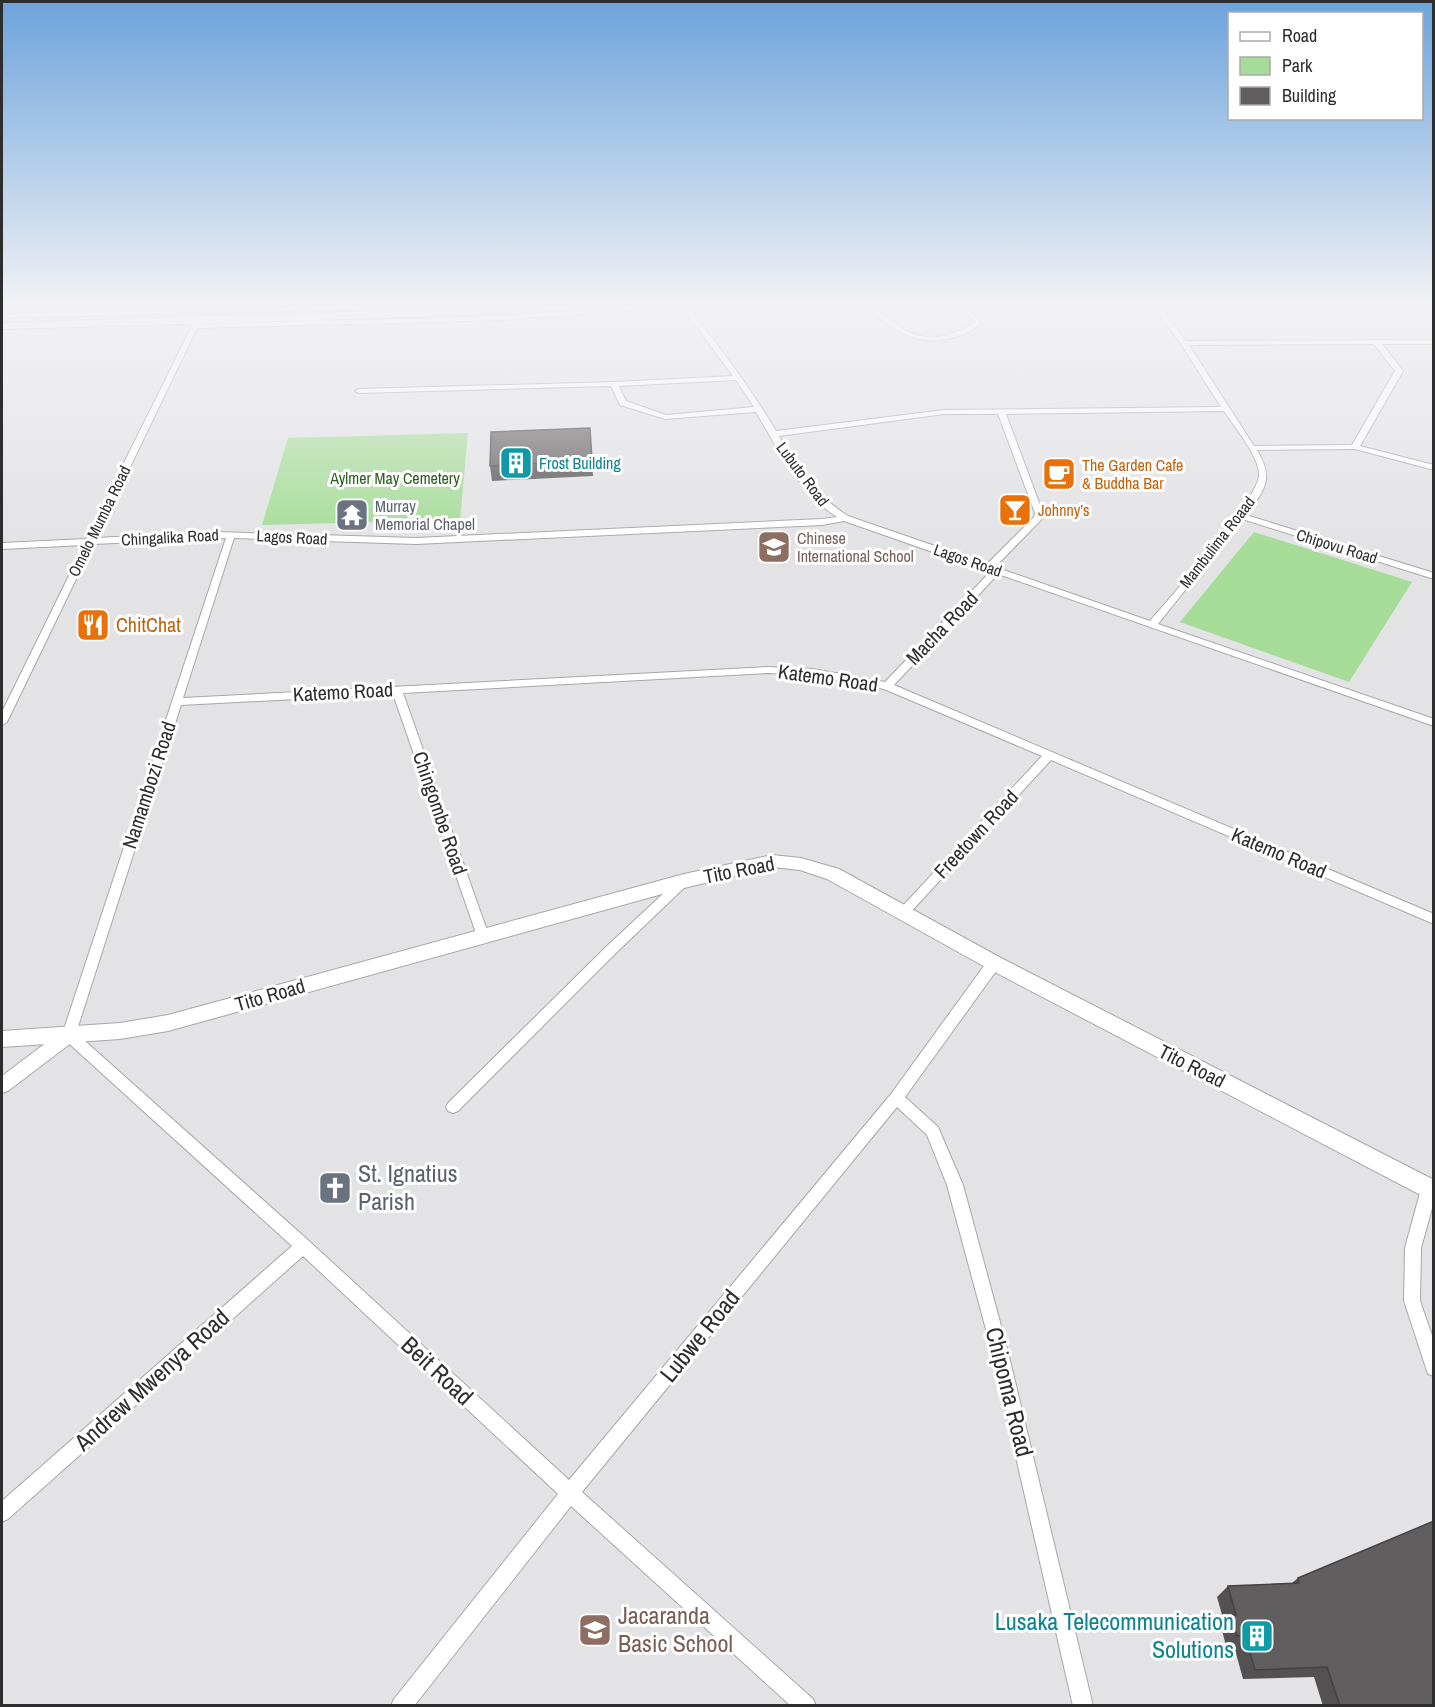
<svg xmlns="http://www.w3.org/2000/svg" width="1435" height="1707" viewBox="0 0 1435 1707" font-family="'Archivo Narrow',sans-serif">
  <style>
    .green { fill: #a5dc97 }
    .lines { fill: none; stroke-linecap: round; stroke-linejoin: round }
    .minor-casing { stroke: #a7a7aa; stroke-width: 2 }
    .tertiary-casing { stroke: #a7a7aa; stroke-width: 2 }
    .secondary-casing { stroke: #a7a7aa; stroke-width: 2 }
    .primary-casing { stroke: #a7a7aa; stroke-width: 2 }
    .minor { fill: #fff; fill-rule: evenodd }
    .tertiary { fill: #fff; fill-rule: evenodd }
    .secondary { fill: #fff; fill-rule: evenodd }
    .primary { fill: #fff; fill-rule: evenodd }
    .wall { fill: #535152 }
    .building { fill: #615e5f; stroke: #444242; stroke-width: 1.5 }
    .labels { text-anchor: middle; stroke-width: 6; stroke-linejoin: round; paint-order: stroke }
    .far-culture-label { font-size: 16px; fill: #0d838f; stroke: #fff; text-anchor: start }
    .far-food-label { font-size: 16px; fill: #c56008; stroke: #fff; text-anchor: start }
    .far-street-label { font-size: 16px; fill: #2d2d2e; stroke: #fff }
    .far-park-label { font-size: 16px; fill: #295e18; stroke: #fff }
    .far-worship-label { font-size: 16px; fill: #5b616d; stroke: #fff; text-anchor: start }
    .far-education-label { font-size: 16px; fill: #785e54; stroke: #fff; text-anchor: start }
    .food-label { font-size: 20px; fill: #c56008; stroke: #fff; text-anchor: start }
    .street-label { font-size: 20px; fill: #2d2d2e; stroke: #fff }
    .near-worship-label { font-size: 24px; fill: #5b616d; stroke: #fff; text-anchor: start }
    .near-street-label { font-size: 24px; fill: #2d2d2e; stroke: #fff }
    .near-education-label { font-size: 24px; fill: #785e54; stroke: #fff; text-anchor: start }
    .near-culture-label { font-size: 24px; fill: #0d838f; stroke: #fff; text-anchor: end }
  </style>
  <rect width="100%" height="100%" fill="#e3e3e6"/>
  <!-- green -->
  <path class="green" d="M468,433L460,520L262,525L288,438Z
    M1254,532L1412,582L1349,682L1180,622Z"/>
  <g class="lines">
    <defs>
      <path id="minor" d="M339,306H407L404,308L2,318V314Z
        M641,306H665L662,308L503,320L197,328L96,538L217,532L416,538L822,519L837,517C799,493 778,449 756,412L665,419L620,405L611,386L359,393L355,391L359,389L614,382L733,376L681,306H687C719,346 750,387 776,431L944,410L1221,407L1181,344L1153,306H1159L1186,341L1434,340V344H1382L1403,371L1360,446L1434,465V470L1355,449L1257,450C1275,480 1264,490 1246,515L1434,573V579L1242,519L1158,624L1434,719V726L998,574L894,685L1434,914V924L1051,760L907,916H899L897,913L899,910L1042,756L884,689L813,675L768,673L403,693L489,936L488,939H478L477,936L393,694L181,705L76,1033L309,1241L569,1480L891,1094L989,959H999L1001,963L999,967L905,1097L938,1127L963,1185L1007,1348L1093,1706H1073L991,1348L947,1185L927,1135L897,1107L582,1492L813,1699L816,1706H791L571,1506L414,1706H391L394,1699L558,1494L303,1256L8,1519L2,1522V1501L292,1246L64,1039L62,1035L226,538L93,544L7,722L2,725V712L84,545L2,549V543L86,539L195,320H199V324L503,316ZM1374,344L1395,371L1352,445L1254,446L1189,345ZM736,380L754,407L666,415L626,401L619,386ZM1224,411C1234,426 1261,459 1259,476C1256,502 1171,596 1150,621L995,567L1041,520L1043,513L1006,414ZM944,414H998L1035,513L1034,517L987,564L848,516C816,496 797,468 779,436ZM844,521L990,572L885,682L813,669L768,667L183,698L234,538L416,544L822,525Z
        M867,306H874C886,315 897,327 911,333C931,342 957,335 973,323L969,316L948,306C962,306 973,311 981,323C972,331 963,336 951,338C916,347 891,330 867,306Z
        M684,877L688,878L690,881L688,884L617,952L458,1111L453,1113L448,1111L446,1107L448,1103L607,946L680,878Z
        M1429,1182L1434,1184V1201L1421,1248L1420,1301L1434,1341V1376L1428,1374L1426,1368L1404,1301L1405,1248L1421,1189L1424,1184Z"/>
      <path id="tertiary" d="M69,1028L75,1030L78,1035L75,1040L8,1091L2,1093V1076L63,1030Z"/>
      <path id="secondary" d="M772,855L801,858L839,869L1001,958L1434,1180V1202L987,968L827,879L800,870L772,867L684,888L168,1031L120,1039L2,1047V1031L120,1023L168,1015L684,874Z"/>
      <path id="primary" d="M532,306H604L598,309L417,317L2,329V323Z"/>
    </defs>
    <!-- minor casing -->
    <use href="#minor" class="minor-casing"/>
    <!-- tertiary casing -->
    <use href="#tertiary" class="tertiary-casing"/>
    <!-- secondary casing -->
    <use href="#secondary" class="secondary-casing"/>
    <!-- primary casing -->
    <use href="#primary" class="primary-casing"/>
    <!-- minor -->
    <use href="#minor" class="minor"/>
    <!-- tertiary -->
    <use href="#tertiary" class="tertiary"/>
    <!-- secondary -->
    <use href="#secondary" class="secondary"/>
    <!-- primary -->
    <use href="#primary" class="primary"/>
  </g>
  <!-- wall -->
  <path class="wall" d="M590,428L593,476L492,481L490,466Z
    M1298,1578L1434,1706H1323L1314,1677L1243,1679L1234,1646H1226L1221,1626L1224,1622L1217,1597L1228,1586L1292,1583Z"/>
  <!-- building -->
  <path class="building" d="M590,428L592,460L490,466L491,432Z
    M1434,1521V1706H1340L1327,1667L1255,1670L1245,1635L1237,1636L1231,1615H1236L1228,1586L1299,1583L1298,1578Z"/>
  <!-- sky -->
  <linearGradient id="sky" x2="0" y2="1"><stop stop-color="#6ca3dc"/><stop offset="0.56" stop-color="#f2f2f4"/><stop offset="1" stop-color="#f2f2f4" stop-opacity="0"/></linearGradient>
  <rect width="1435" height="545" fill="url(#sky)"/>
  <!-- icons -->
  <defs>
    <symbol id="building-square" viewBox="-11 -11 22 22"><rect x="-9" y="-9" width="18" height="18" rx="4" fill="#0f9aa8" stroke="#fff"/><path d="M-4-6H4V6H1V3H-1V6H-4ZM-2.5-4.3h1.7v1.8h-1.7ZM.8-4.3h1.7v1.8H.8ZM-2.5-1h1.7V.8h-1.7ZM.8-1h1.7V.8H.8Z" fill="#fff"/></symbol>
    <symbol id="cafe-square" viewBox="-11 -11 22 22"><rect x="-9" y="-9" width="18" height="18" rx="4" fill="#e8710a" stroke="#fff"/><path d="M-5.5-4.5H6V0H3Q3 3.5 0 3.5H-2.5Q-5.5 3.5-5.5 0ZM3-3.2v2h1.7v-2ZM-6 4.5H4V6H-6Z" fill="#fff"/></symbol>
    <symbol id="bar-square" viewBox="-11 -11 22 22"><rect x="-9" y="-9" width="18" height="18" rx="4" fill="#e8710a" stroke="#fff"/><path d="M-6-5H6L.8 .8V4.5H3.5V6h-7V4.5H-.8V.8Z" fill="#fff"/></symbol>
    <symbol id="temple-square" viewBox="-11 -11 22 22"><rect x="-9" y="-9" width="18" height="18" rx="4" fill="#6b7280" stroke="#fff"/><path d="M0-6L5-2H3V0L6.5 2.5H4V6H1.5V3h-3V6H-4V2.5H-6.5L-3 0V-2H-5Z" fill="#fff"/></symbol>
    <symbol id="school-square" viewBox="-11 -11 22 22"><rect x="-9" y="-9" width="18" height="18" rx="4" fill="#8d6e63" stroke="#fff"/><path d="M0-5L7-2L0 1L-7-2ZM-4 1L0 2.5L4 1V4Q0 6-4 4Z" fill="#fff"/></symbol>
    <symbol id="restaurant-square" viewBox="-11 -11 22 22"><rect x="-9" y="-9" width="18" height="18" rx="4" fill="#e8710a" stroke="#fff"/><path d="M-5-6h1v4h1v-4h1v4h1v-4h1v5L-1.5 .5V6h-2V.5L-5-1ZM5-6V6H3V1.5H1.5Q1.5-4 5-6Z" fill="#fff"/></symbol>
    <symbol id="church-square" viewBox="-11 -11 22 22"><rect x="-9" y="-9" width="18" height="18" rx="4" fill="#6b7280" stroke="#fff"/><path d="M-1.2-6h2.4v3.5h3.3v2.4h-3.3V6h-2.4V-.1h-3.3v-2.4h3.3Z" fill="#fff"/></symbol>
  </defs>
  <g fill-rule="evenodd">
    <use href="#building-square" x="497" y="444" width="38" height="38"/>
    <use href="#cafe-square" x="1040" y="455" width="38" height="38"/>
    <use href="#bar-square" x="996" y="491" width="38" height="38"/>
    <use href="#temple-square" x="333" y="496" width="38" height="38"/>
    <use href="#school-square" x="755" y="528" width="38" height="38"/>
    <use href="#restaurant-square" x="74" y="606" width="38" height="38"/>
    <use href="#church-square" x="316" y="1169" width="38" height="38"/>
    <use href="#school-square" x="576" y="1611" width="38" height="38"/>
    <use href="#building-square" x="1238" y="1617" width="38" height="38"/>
  </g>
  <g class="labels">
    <!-- far-culture labels -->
    <g class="far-culture-label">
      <text x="539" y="469">Frost Building</text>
    </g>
    <!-- far-food labels -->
    <g class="far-food-label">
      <text x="1082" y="471">The Garden Cafe<tspan x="1082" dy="18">&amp; Buddha Bar</tspan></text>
      <text x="1038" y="516">Johnny’s</text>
    </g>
    <!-- far-street labels -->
    <g class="far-street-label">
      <text transform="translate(803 474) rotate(53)" y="6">Lubuto Road</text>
      <text transform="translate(99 521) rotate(-64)" y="6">Omelo Mumba Road</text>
      <text transform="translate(170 537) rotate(-3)" y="6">Chingalika Road</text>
      <text transform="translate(292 537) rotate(3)" y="6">Lagos Road</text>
      <text transform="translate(1217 542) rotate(-52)" y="6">Mambulima Roaad</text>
      <text transform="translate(1337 546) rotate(17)" y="6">Chipovu Road</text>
      <text transform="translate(968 560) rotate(19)" y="6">Lagos Road</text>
    </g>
    <!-- far-park labels -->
    <g class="far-park-label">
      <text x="395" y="484">Aylmer May Cemetery</text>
    </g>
    <!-- far-worship labels -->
    <g class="far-worship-label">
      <text x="375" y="512">Murray<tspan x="375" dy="18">Memorial Chapel</tspan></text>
    </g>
    <!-- far-education labels -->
    <g class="far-education-label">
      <text x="797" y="544">Chinese<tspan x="797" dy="18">International School</tspan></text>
    </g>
    <!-- food labels -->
    <g class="food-label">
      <text x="116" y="632">ChitChat</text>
    </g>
    <!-- street labels -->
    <g class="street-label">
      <text transform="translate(942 628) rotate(-46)" y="7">Macha Road</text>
      <text transform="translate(828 678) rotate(8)" y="7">Katemo Road</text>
      <text transform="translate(343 692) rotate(-3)" y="7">Katemo Road</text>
      <text transform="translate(149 785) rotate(-72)" y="7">Namambozi Road</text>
      <text transform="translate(440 813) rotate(71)" y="7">Chingombe Road</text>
      <text transform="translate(976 834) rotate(-47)" y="7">Freetown Road</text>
      <text transform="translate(1279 853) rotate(23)" y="7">Katemo Road</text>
      <text transform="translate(739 870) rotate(-11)" y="7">Tito Road</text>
      <text transform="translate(270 995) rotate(-16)" y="7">Tito Road</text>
      <text transform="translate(1192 1066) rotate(27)" y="7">Tito Road</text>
    </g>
    <!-- near-worship labels -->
    <g class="near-worship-label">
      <text x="358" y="1182">St. Ignatius<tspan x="358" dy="28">Parish</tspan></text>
    </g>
    <!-- near-street labels -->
    <g class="near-street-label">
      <text transform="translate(700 1336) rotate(-51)" y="8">Lubwe Road</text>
      <text transform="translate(437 1371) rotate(43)" y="8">Beit Road</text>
      <text transform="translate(152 1380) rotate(-42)" y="8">Andrew Mwenya Road</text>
      <text transform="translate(1009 1392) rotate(76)" y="8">Chipoma Road</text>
    </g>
    <!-- near-education labels -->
    <g class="near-education-label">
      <text x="618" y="1624">Jacaranda<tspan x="618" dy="28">Basic School</tspan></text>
    </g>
    <!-- near-culture labels -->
    <g class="near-culture-label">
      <text x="1234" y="1630">Lusaka Telecommunication<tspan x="1234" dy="28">Solutions</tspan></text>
    </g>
  </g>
  <!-- border -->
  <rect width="1435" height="1707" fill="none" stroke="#2d2d2e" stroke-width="6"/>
  <!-- legend -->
  <rect x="1228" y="12" width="195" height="108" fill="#ffffff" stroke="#ababab" stroke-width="1.5"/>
  <rect x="1240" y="32" width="30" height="9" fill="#ffffff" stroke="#ababab" stroke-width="1.5"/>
  <text x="1282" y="42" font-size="18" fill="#2d2d2e">Road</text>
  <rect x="1240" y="57" width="30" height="18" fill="#a5dc97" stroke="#ababab" stroke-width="1.5"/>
  <text x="1282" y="72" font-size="18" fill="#2d2d2e">Park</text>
  <rect x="1240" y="87" width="30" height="18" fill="#615e5f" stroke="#ababab" stroke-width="1.5"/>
  <text x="1282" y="102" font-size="18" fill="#2d2d2e">Building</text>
</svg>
